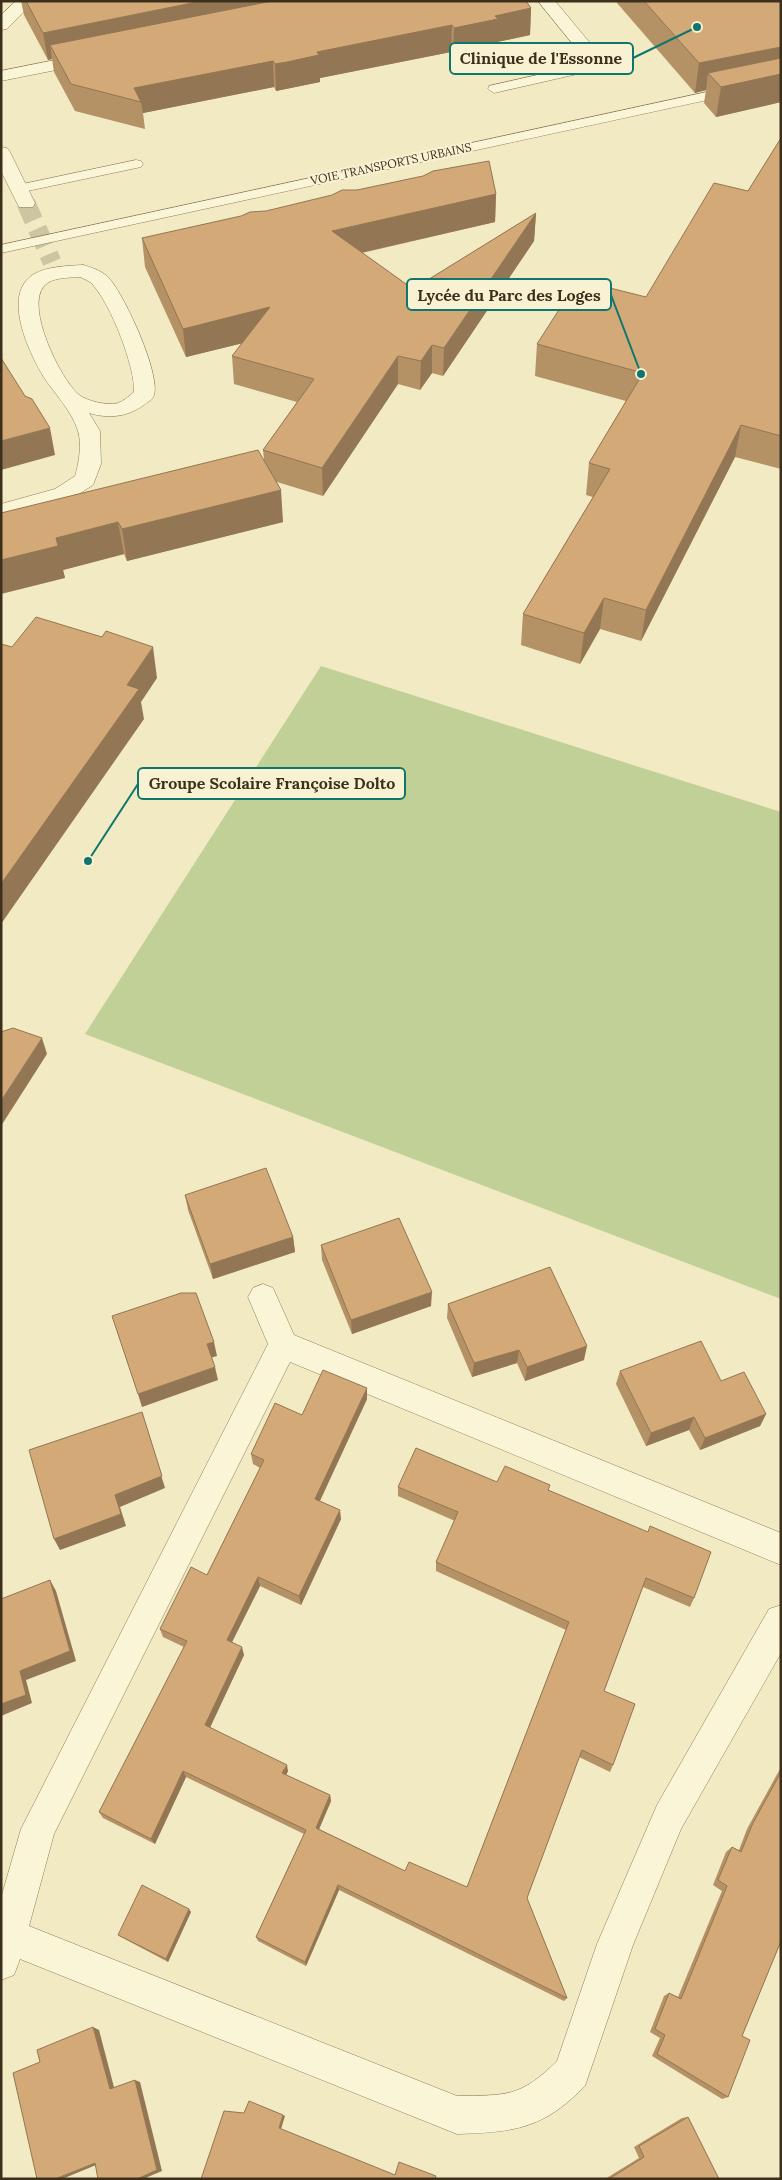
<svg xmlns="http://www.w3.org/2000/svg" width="782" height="2180" viewBox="0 0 782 2180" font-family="Lora,serif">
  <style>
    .green { fill: #c1d096 }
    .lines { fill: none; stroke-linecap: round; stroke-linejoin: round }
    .street-tunnel { stroke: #cdc5a2; stroke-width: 19; stroke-dasharray: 19 9; stroke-linecap: butt }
    .lane-casing { stroke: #8d7c58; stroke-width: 1 }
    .street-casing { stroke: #8d7c58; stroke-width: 1 }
    .lane { fill: #fbf5d7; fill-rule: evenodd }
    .street { fill: #fbf5d7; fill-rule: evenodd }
    .wall { fill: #b59166 }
    .shaded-wall { fill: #937653 }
    .building { fill: #d2a977; stroke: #937653 }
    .labels { text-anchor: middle; stroke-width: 4; stroke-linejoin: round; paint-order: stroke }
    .far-street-label { font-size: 12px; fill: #3c301d; stroke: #f8f2d3 }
    .leader { fill: none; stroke: #0f766e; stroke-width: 2 }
    .callout-dot { fill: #0f766e; stroke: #f8f2d3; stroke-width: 2 }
    .callout { fill: #f8f2d3; stroke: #0f766e; stroke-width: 2 }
    .callout-label { font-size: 16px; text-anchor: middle; font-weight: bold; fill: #3c301d }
  </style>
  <rect width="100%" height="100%" fill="#f1eac3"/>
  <!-- green -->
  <path class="green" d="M321,666L781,812V1299L85,1034Z"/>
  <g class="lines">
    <!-- street-tunnel -->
    <path class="street-tunnel" d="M26,203L52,262"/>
    <defs>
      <path id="lane" d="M599,61L604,62L605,65L604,68L494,93L488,89L489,86Z
        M781,76V84L1,253V245Z
        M136,160L141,161L143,164L141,167L18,193L11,189L18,185Z"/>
      <path id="street" d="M16,1H34L7,29L1,30V15Z
        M538,1H555L605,61L608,65L605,69H593Z
        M90,53L96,54L99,58L96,62L1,81V71Z
        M1,147L7,148L10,152L35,203L33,207H19L1,171Z
        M83,265C91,267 101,271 107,276C123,291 161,374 154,395C153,400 147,402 144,405C127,417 109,419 89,413L100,431L101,464L93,485L71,499L1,518V504L55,489L75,476C79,463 82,444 78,431C72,411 54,393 43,376C29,352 1,294 34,274C49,266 67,266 83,265ZM80,277C84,279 90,281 93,285C111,305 135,366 134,392C129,396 124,401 118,403C107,406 86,401 78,394C60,378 25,307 44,286C52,277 68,278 80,277Z
        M263,1284L273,1288L294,1335L781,1533V1565L290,1362L54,1834L29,1926L457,2096C506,2095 520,2098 557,2061L597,1944L657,1805L769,1609L781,1605V1653L681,1829L633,1945L585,2086C543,2129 515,2132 457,2134L20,1959L14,1975L1,1980V1898L21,1829L268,1344L248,1297L253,1288Z"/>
    </defs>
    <!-- lane casing -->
    <use href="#lane" class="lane-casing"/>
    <!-- street casing -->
    <use href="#street" class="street-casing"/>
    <!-- lane -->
    <use href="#lane" class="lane"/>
    <!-- street -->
    <use href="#street" class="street"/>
  </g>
  <!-- wall -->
  <path class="wall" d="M21,1H526L531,8L530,35L497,42V46L453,55L451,52L320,78V82L276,91L274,87L143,113L145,129L75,111L54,72L52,59L48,60L24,15Z
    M617,1H781V102L716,117L704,103L706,90L695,93L617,3Z
    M781,138V469L735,457L641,641L600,629L580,664L521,645L523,614L593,497L586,495L589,463L626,401L535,376L537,344L646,297L748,191Z
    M496,194L495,222L362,253L413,289L536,213L534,241L443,376L432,373L420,390L398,384L323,496L277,482L283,522L127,561L124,554L63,570L65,578L1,513L264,459L263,450L297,402L234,384L232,356L242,343L186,357L145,267L142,238Z
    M185,1195L293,1237L295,1252L213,1279L188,1210Z
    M321,1245L431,1306L352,1334L322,1260Z
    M448,1304L584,1360L525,1381L517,1363L472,1377L447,1318Z
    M620,1371L721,1381L766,1414L760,1426L700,1450L689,1430L646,1446L616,1384Z
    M367,1399L320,1501L341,1519L301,1605L260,1586L232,1642L244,1655L210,1727L288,1771L286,1775L330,1795L331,1801L319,1829L405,1871L467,1887L566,1630L436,1571V1562L455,1521L398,1496V1487L497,1482L549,1490L694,1598L690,1607L643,1587L604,1691L613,1765L610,1772L579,1757L527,1898L567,1998L564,2001L339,1890L306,1966L258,1941L256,1937L304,1834L186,1777L155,1844L103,1818L99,1812L184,1647L163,1637L160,1629L207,1575L260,1468L253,1464L251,1454L302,1415Z
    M781,1767V1941L742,2036L728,2097L722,2099L652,2056L660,2038L650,2032L664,1996L669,1993L678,1997L722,1891L713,1885L726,1852L732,1847L739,1850L747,1829Z
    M191,1912L168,1962L121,1937L118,1935Z
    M688,2117L719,2179H605L639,2158L634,2147L682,2118Z"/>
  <!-- shaded-wall -->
  <path class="shaded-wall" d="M202,1H334L50,45L52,59L48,60L43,33Z
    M531,8L530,35L497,42V46L453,55L454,28L495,16Z
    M452,25L451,52L320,78V82L276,91L275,64L317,52Z
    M781,47V102L716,117L721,87L708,73L706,90L695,93L699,63Z
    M273,61L274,87L143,113L141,102L134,88Z
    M496,194L495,222L333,259L332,231Z
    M536,213L534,241L443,376L444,348Z
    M270,307L272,336L186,357L183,329Z
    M432,345V373L420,390L421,361Z
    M398,356V384L323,496L322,468Z
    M741,425L735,457L641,641L646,610Z
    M50,428L55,455L1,470V441Z
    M281,490L283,522L127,561L122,529Z
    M118,522L124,554L63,570L65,578L1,594V560L56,538Z
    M604,598L600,629L580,664L584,633Z
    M153,647L157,678L141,702L144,719L1,924V884L127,685Z
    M42,1038L47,1054L1,1126V1101Z
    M293,1237L295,1252L213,1279L210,1264Z
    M432,1292L431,1306L352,1334L351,1320Z
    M214,1342L217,1356L210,1358L207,1344Z
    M587,1346L584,1360L525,1381L527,1367Z
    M519,1350L517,1363L472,1377L474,1363Z
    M215,1367L218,1380L142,1407L138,1394Z
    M367,1388V1399L316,1509L315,1499Z
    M142,1412L165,1488L120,1507L126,1526L60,1550L54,1539L115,1495Z
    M766,1414L760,1426L700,1450L705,1438Z
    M694,1417L689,1430L646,1446L651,1433Z
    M340,1510L341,1519L301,1605L299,1596Z
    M258,1577L260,1586L229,1648L227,1640Z
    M50,1580L56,1591L76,1661L26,1680L32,1703L1,1716V1704L20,1671Z
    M242,1647L244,1655L208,1732L205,1725Z
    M287,1765L288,1771L284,1779L282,1773Z
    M183,1771L186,1777L155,1844L151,1839Z
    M330,1795L331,1801L317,1834L316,1828Z
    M338,1885L339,1890L306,1966L305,1962Z
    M189,1909L191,1912L168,1962L166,1959Z
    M93,2027L99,2030L115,2091L110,2089Z
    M135,2080L140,2082L162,2171L143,2179H137Z
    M283,2115L285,2116L281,2129L279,2128Z
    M95,2163H101L62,2179H55Z"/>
  <!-- building -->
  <path class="building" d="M26,1H202L43,33Z
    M272,1H526L531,8L495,16L498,19L454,28L452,25L317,52L319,55L287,62L275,64L273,61L134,88L141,102L71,84L50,45Z
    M644,1H781V47L699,63Z
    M781,58V74L721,87L708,73Z
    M781,138V436L741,425L646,610L604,598L584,633L523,614L610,469L589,463L643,373L537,344L578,280L646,297L714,183L748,191Z
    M489,161L496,194L332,231L413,289L536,213L444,348L432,345L421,361L398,356L322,468L263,450L314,379L232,356L270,307L183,329L142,238L241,216L250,212L266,211L332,195L342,190H357L423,176L433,171Z
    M1,358L25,396L32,399L50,428L1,441Z
    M258,450L281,490L122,529L118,522L56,538L58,546L1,560V513Z
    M36,617L102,637L106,631L153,647L127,685L139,689L1,884V644L12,647Z
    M13,1028L42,1038L1,1101V1032Z
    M266,1168L293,1237L210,1264L185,1195Z
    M399,1218L432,1292L351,1320L321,1245Z
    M550,1267L587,1346L527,1367L519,1350L474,1363L448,1304Z
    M181,1293H196L214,1342L207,1344L215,1367L138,1394L112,1316Z
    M701,1341L721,1381L744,1372L766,1414L705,1438L694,1417L651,1433L620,1371Z
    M323,1370L367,1388L315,1499L340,1510L299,1596L258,1577L227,1640L242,1647L205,1725L287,1765L282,1773L330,1795L316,1828L405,1871L409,1862L467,1887L569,1622L436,1562L458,1512L398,1487L416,1448L497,1482L505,1466L550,1485L548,1490L648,1532L650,1526L711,1552L694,1598L646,1578L604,1691L635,1704L613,1765L582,1750L527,1898L567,1998L338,1885L305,1962L256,1937L306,1830L183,1771L151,1839L99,1812L187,1641L160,1629L191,1567L207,1575L264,1460L251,1454L275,1403L302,1415Z
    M142,1412L162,1476L115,1495L121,1514L54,1539L29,1450Z
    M50,1580L70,1651L20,1671L26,1695L1,1704V1599Z
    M781,1772V1941L742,2036L750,2040L728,2097L657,2054L665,2035L655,2029L669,1993L681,1999L727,1886L718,1880L732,1847L741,1852L753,1823Z
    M142,1885L189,1909L166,1959L118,1935Z
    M93,2027L110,2089L135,2080L157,2170L137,2179H98L95,2163L55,2179H37L13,2073L40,2062L37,2050Z
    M249,2101L283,2115L279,2128L395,2175L399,2162L436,2176L435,2179H201L224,2111L244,2113Z
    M688,2117L719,2179H609L644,2157L639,2146Z"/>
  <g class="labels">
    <!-- far-street labels -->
    <g class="far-street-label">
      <text transform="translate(391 164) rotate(-12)" y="4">VOIE TRANSPORTS URBAINS</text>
    </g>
  </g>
  <!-- callouts -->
  <path class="leader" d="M697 27L633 58M641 374L611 295M88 861L138 784"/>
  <g class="callout-dot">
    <circle cx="697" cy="27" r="5"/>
    <circle cx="641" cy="374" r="5"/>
    <circle cx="88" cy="861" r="5"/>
  </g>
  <g class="callout">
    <rect x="450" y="43" width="183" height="31" rx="5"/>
    <rect x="407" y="279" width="204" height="31" rx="5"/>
    <rect x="138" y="768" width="267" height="31" rx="5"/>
  </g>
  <g class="callout-label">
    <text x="541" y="64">Clinique de l'Essonne</text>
    <text x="509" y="301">Lycée du Parc des Loges</text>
    <text x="272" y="789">Groupe Scolaire Françoise Dolto</text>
  </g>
  <!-- border -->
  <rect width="782" height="2180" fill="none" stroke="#3c301d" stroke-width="5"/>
</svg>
